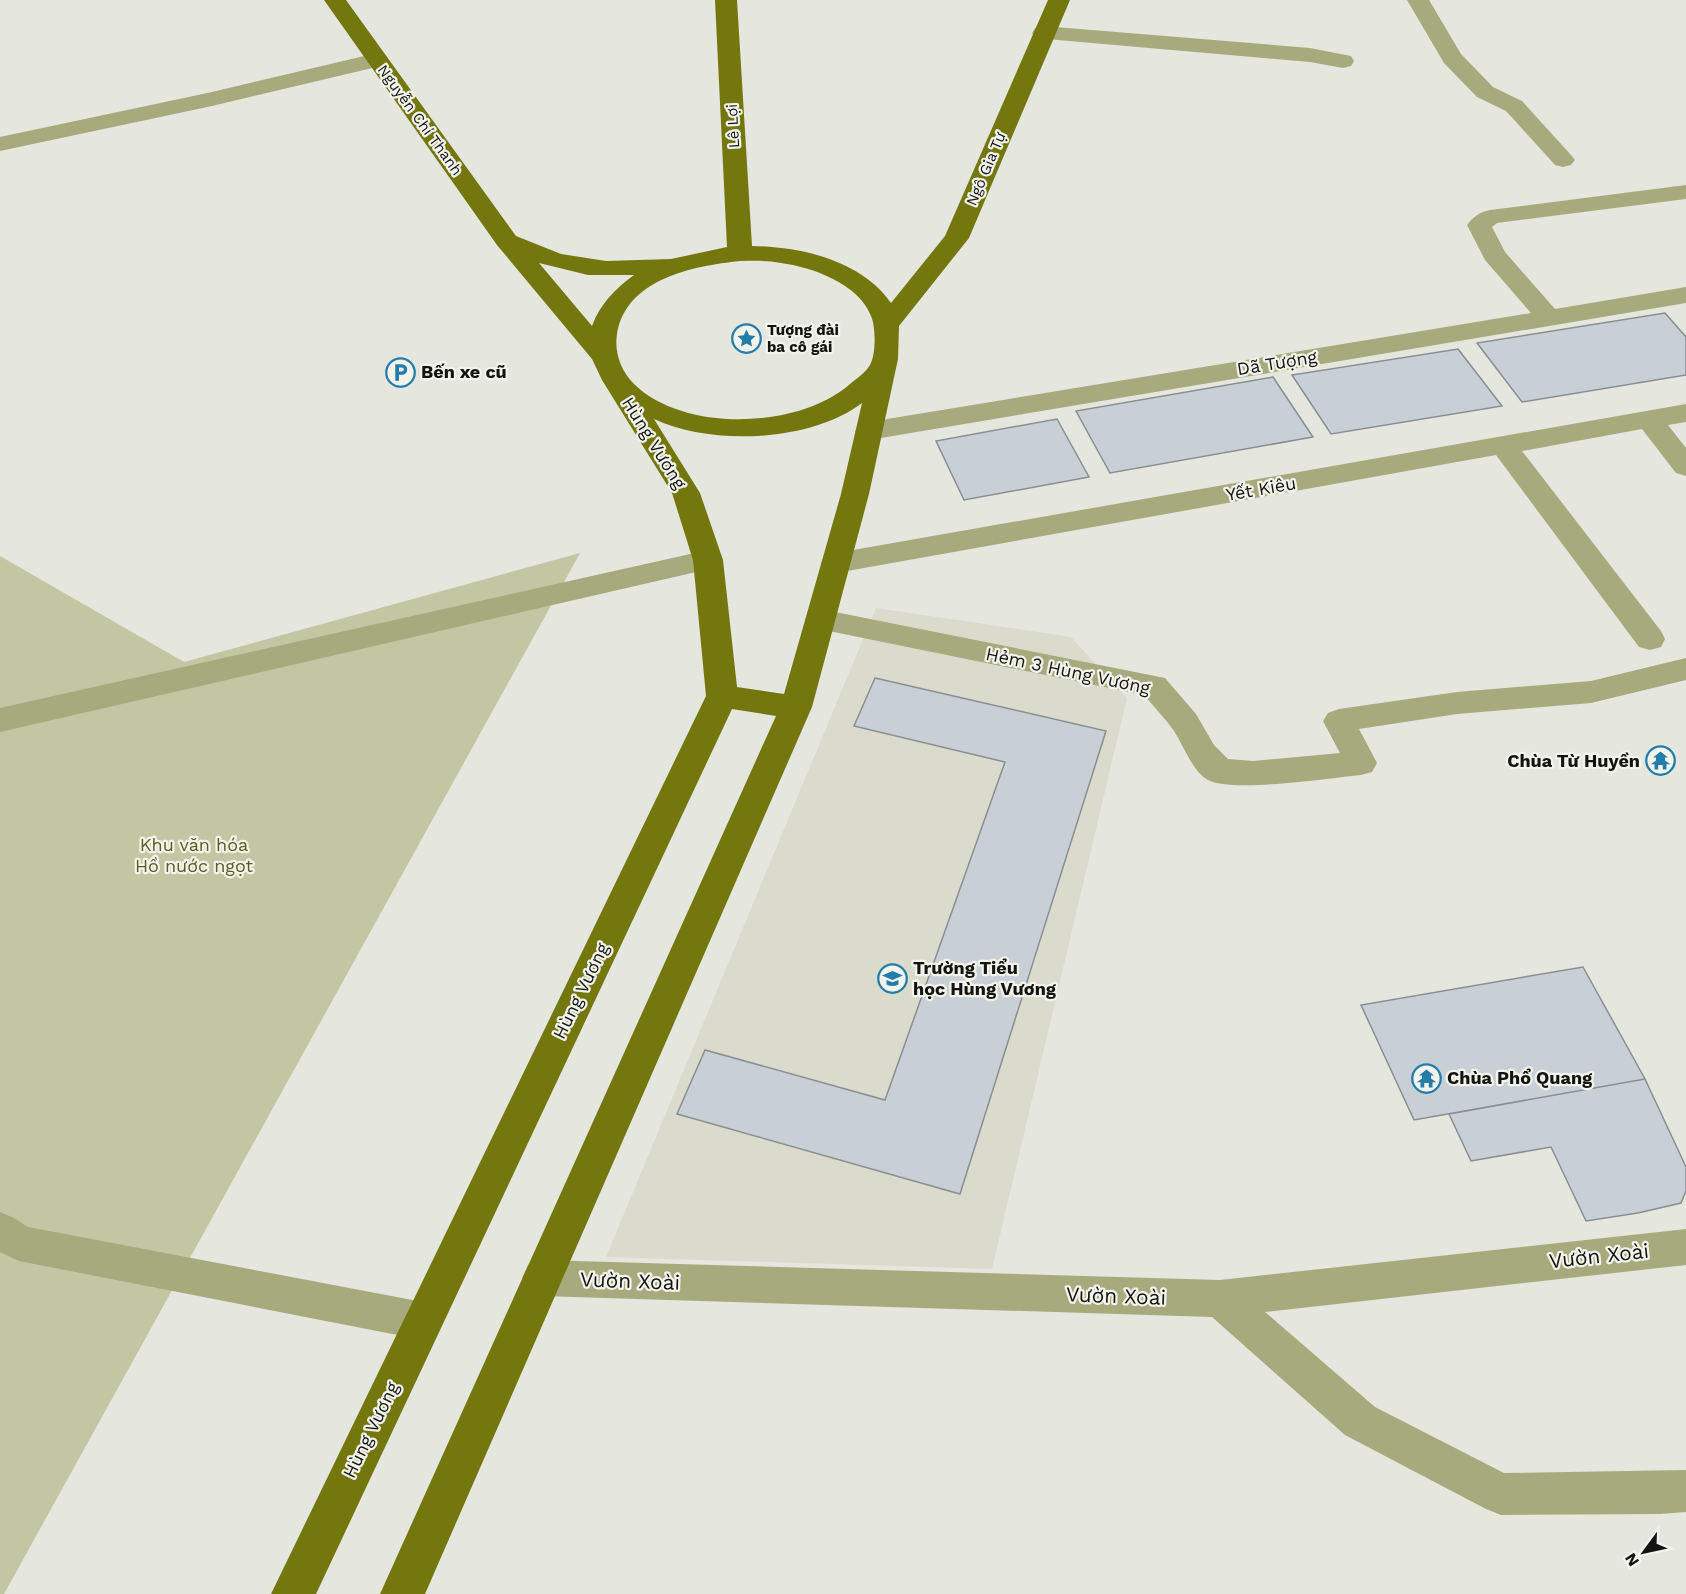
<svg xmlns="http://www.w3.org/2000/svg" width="1686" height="1594" viewBox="0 0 1686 1594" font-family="'Work Sans',sans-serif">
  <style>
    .built { fill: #dadbcc }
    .green { fill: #c3c6a2 }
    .building { fill: #c9d0d5; stroke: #888f93; stroke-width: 1.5 }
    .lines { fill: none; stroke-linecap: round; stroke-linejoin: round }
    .minor { fill: #a7aa7d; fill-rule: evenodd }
    .major { fill: #74770d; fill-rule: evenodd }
    .labels { text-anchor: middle; stroke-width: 4.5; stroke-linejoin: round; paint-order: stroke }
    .far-street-label { font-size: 15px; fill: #131311; stroke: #f2f3eb }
    .far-poi-label { font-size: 15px; font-weight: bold; fill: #131311; stroke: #f2f3eb; text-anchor: start }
    .street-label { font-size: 18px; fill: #131311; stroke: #f2f3eb }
    .poi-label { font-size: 18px; font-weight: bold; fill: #131311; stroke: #f2f3eb; text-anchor: start }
    .park-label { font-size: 18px; fill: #5a5c1b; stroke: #f2f3eb }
    .near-street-label { font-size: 21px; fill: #131311; stroke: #f2f3eb }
  </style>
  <rect width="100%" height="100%" fill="#e5e6de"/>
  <!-- built -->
  <path class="built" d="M876,608L1071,637L1127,698L992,1269L606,1257Z"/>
  <!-- green -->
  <path class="green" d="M580,553L4,1594H0V556L184,662Z"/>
  <!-- building -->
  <path class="building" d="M1665,313L1686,337V375L1522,402L1477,343Z
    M1458,349L1502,406L1331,434L1292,375Z
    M1273,377L1313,437L1110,473L1076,411Z
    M1057,419L1089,477L964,500L936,441Z
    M875,678L1106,731L960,1194L677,1114L705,1050L885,1100L1005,762L854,726Z
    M1583,967L1645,1079L1414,1120L1361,1005Z
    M1645,1079L1686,1167V1191L1681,1203L1638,1213L1586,1221L1551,1147L1471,1161L1449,1114Z"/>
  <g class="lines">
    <!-- minor -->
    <path class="minor" d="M1407,0H1429L1461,54L1493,87L1522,101L1571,155L1575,160L1571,165L1563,167L1555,165L1506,111L1477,97L1444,63Z
      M1043,26L1310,48L1351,56L1354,61L1351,66L1343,68L1310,62L1035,38L1032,33L1035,28Z
      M377,53L385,55L388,60L385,65L212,106L0,151V137L212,92Z
      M1686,185V199L1497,223L1492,227L1505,252L1555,309L1686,287V303L869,440L859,437L855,431L859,425L869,422L1531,313L1485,260L1467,225C1473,217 1480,212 1490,210Z
      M1686,404V422L1668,425L1686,448V476L1676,473L1642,429L1522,451L1661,631L1665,639L1661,647L1650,650L1639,647L1496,455L836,573L826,570L821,563L826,556L836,553Z
      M708,550L718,553L723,560L718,567L0,732V708Z
      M820,609L1165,678L1196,714L1214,745L1228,759L1253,761L1340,753L1323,721L1328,713L1339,709L1457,692L1591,681L1686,658V680L1591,703L1457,714L1359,729L1377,763L1372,772L1361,775C1331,778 1231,793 1208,780C1192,771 1184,746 1174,731C1165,718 1154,707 1144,695L809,627L805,620L809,613Z
      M0,1212L14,1218L28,1227L423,1302L437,1308L443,1321L437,1334L423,1340L19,1261L0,1252Z
      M1686,1229V1265L1265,1312L1375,1407L1504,1473L1686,1470V1512L1660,1514L1501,1515L1486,1509L1345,1435L1212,1317L542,1296L528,1291L522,1278L528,1265L542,1260L1220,1280Z"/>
    <!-- major -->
    <path class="major" d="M324,0H346L516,236L561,254L606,261L671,259L727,247L715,0H737L752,246C801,247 861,260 891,303L945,236L1048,0H1070L969,238L899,326L898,359L869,494L812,707L425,1594H380L776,716L732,709L316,1594H271L706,696L693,560L672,493L602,380L592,359L497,245ZM740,261C754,261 767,260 781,263C812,267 859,284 871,316C876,327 876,355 870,365C865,373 856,379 850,384C799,429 684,433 634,384C621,371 614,352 617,334C626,279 693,266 740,261ZM539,263L588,275H634C615,289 600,304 592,326ZM862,403L841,494L784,694L737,687L723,560L700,493L654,419C711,446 811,442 862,403Z"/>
  </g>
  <!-- icons -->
  <defs>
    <symbol id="sight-ring" viewBox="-11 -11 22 22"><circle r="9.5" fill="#f2f3eb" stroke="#247cab" stroke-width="1.5"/><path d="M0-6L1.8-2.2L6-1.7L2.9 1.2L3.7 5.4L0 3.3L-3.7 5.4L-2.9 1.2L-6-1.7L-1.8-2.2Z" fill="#247cab"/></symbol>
    <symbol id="parking-ring" viewBox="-11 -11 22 22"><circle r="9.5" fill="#f2f3eb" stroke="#247cab" stroke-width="1.5"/><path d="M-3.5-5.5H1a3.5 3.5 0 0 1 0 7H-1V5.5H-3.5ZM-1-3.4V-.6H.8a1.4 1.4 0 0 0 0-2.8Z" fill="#247cab"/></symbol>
    <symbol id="temple-ring" viewBox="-11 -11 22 22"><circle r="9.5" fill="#f2f3eb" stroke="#247cab" stroke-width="1.5"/><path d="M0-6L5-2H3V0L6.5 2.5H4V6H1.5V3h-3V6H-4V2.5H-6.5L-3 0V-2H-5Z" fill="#247cab"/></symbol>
    <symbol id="school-ring" viewBox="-11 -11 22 22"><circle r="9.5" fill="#f2f3eb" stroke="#247cab" stroke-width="1.5"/><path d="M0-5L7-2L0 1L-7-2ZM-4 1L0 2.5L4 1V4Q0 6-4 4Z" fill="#247cab"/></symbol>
  </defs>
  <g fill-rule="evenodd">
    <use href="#sight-ring" x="730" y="322" width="33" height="33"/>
    <use href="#parking-ring" x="384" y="356" width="33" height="33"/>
    <use href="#temple-ring" x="1644" y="744" width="33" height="33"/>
    <use href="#school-ring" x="876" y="962" width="33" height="33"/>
    <use href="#temple-ring" x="1410" y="1062" width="33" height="33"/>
  </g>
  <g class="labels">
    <!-- far-street labels -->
    <g class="far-street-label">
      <text transform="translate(420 120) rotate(54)" y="5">Nguyễn Chí Thanh</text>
      <text transform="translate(733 126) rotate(-93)" y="5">Lê Lợi</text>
      <text transform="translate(986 169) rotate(-67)" y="5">Ngô Gia Tự</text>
    </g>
    <!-- far-poi labels -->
    <g class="far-poi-label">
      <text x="767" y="335">Tượng đài<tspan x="767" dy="17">ba cô gái</tspan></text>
    </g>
    <!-- street labels -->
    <g class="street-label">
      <text transform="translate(1277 363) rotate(-9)" y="6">Dã Tượng</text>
      <text transform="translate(654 443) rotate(58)" y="6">Hùng Vương</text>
      <text transform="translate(1261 489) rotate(-10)" y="6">Yết Kiêu</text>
      <text transform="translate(1068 671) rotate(12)" y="6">Hẻm 3 Hùng Vương</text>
      <text transform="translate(581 991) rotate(-64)" y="6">Hùng Vương</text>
      <text transform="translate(371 1430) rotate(-64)" y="6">Hùng Vương</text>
    </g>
    <!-- poi labels -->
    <g class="poi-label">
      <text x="421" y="378">Bến xe cũ</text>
      <text x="1640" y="767" text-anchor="end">Chùa Từ Huyền</text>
      <text x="913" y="974">Trường Tiểu<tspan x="913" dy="21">học Hùng Vương</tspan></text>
      <text x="1447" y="1084">Chùa Phổ Quang</text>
    </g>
    <!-- park labels -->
    <g class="park-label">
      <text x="194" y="851">Khu văn hóa<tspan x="194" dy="21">Hồ nước ngọt</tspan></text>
    </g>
    <!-- near-street labels -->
    <g class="near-street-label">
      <text transform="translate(1599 1256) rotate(-6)" y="7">Vườn Xoài</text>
      <text transform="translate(630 1281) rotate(2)" y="7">Vườn Xoài</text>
      <text transform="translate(1116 1296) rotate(2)" y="7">Vườn Xoài</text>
    </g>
  </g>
  <!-- north arrow -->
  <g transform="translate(1644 1552) rotate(237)" stroke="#f2f3eb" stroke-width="4.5" paint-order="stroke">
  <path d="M0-4.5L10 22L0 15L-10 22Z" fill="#131311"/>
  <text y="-9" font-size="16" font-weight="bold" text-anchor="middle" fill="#131311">N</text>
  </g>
</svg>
